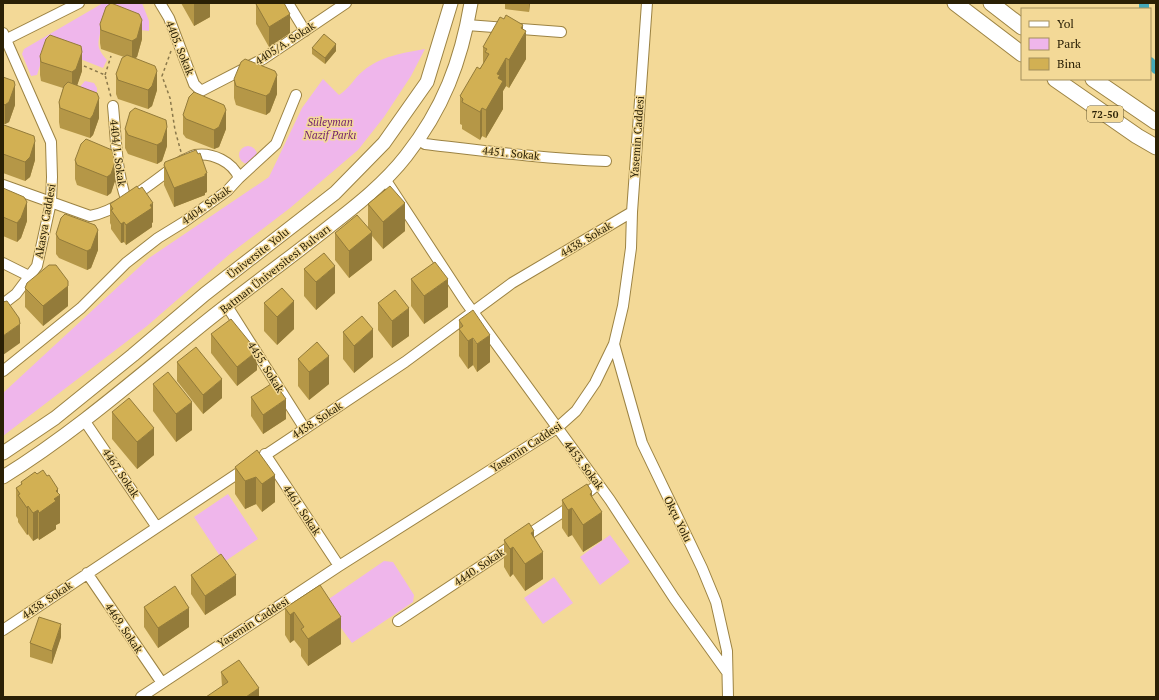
<svg xmlns="http://www.w3.org/2000/svg" width="1159" height="700" viewBox="0 0 1159 700" font-family="'PT Serif',serif">
  <style>
    .green { fill: #efb6eb }
    .lines { fill: none; stroke-linecap: round; stroke-linejoin: round }
    .canal { stroke: #44a8b8; stroke-width: 10 }
    .minor-casing { stroke: #9c8343; stroke-width: 12 }
    .major-casing { stroke: #9c8343; stroke-width: 15 }
    .highway-casing { stroke: #9c8343; stroke-width: 17 }
    .path { stroke: #8a784b; stroke-width: 1.5; stroke-dasharray: 3 3; stroke-linecap: butt }
    .minor { stroke: #fff; stroke-width: 10 }
    .major { stroke: #fff; stroke-width: 13 }
    .highway { stroke: #fff; stroke-width: 15 }
    .wall { fill: #b59747 }
    .shaded-wall { fill: #937b3a }
    .building { fill: #d2b053; stroke: #937b3a }
    .labels { text-anchor: middle; stroke-width: 3; stroke-linejoin: round; paint-order: stroke }
    .shield { fill: #f3d997; stroke: #665831; stroke-width: 1 }
    .shield-label { font-size: 10px; font-weight: bold; fill: #2a2005 }
    .street-label { font-size: 11px; fill: #2a2005; stroke: #f3d997 }
    .park-label { font-size: 11px; font-style: italic; fill: #701f6e; stroke: #f3d997 }
  </style>
  <rect width="100%" height="100%" fill="#f3d997"/>
  <!-- green -->
  <path class="green" d="M103,3H142L149,21V31L102,26C98,43 95,47 107,60L103,68L70,55L43,56L37,75L31,76L22,54L24,49Z
    M425,49L411,76L384,117L358,150L290,208L231,253L147,326L3,436V393L149,258L269,177L302,108L323,79L339,95C351,87 354,78 363,71C381,56 403,53 425,49Z
    M85,81L94,83L97,88V93L79,88Z
    M239 155a9 9 0 1 1 18 0a9 9 0 1 1-18 0Z
    M228,494L258,539L224,562L194,517Z
    M610,535L630,562L600,585L580,557Z
    M384,561L393,562L414,595L413,602L352,643L323,603Z
    M554,577L573,603L543,624L524,598Z"/>
  <g class="lines">
    <!-- canal -->
    <path class="canal" d="M1144,9V3
      M1150,62L1156,69"/>
    <defs>
      <path id="minor" d="M160,3L169,18L194,84L201,91L263,59L346,3
        M288,3L305,31
        M467,25L561,32
        M3,33L51,142L52,177L51,202L37,266L16,294L3,304
        M3,41L79,3
        M113,106C116,136 116,170 126,199
        M418,139L425,144C485,151 546,159 606,161
        M239,178L276,144L296,95
        M385,179L465,301L610,500L674,598L727,672
        M3,185L90,216C120,211 158,178 183,160C187,159 191,156 195,155C212,152 233,162 239,178L227,191L184,222L158,238L126,263L81,308L3,371
        M3,263L29,276
        M227,306L305,429
        M614,344L642,443L702,568L716,602L727,651L728,697
        M84,420L156,526
        M265,454L339,566
        M87,573L162,683
        M398,621L573,505L598,484
        M3,630L405,362L512,283L632,212
        M141,697L339,566L557,428L576,411L595,383L614,344L623,306L631,248L632,212L647,3"/>
      <path id="major" d="M3,453L55,418L133,355L205,294L335,193L384,143L427,82L451,3
        M3,477C77,431 141,374 208,320C248,288 290,258 330,226C357,205 385,183 406,156C443,109 461,62 471,3"/>
      <path id="highway" d="M955,3L1022,54
        M991,3L1022,27
        M1055,79L1137,136L1156,147
        M1093,79L1156,122"/>
    </defs>
    <!-- minor casing -->
    <use href="#minor" class="minor-casing"/>
    <!-- major casing -->
    <use href="#major" class="major-casing"/>
    <!-- highway casing -->
    <use href="#highway" class="highway-casing"/>
    <!-- path -->
    <path class="path" d="M171,51L162,76L170,98L175,130L181,152
      M84,66L105,75L111,97
      M105,75L111,56"/>
    <!-- minor -->
    <use href="#minor" class="minor"/>
    <!-- major -->
    <use href="#major" class="major"/>
    <!-- highway -->
    <use href="#highway" class="highway"/>
  </g>
  <!-- wall -->
  <path class="wall" d="M181,3H210V17L194,26Z
    M501,3H530L529,12L505,9V4Z
    M256,4L290,33L269,47L256,24Z
    M100,24L142,39L137,57L135,58L157,90L152,106L148,109L118,99L116,94V74L124,57L101,49L100,43Z
    M523,29L526,59L509,88L506,86L503,91V109L486,138L482,136L480,140L462,129V125L460,124V96L483,64V47Z
    M312,48L336,51L325,64L312,54Z
    M40,56L82,71L77,85L99,118L93,135L90,138L60,128L59,122V102L63,88L41,81L40,75Z
    M3,77L15,105L9,122L5,124H3Z
    M234,79L277,94L270,112L266,115L236,105L234,98Z
    M183,115L226,129L219,147L214,149L186,138L183,134Z
    M3,126L35,160L30,177L25,181L3,173Z
    M125,129L167,146L162,161L157,164L128,154L125,148Z
    M75,160L115,181L111,193L107,196L77,185L75,179Z
    M164,165L207,192L205,193V195L174,207L164,185Z
    M3,188L27,221L21,238L17,242L3,236Z
    M110,204L153,222L152,223V227L126,245L124,242L121,243L111,229V225L110,223Z
    M368,204L405,231L383,249L372,236V260L349,278L335,260V233L368,228Z
    M56,234L98,250L91,268L87,270L59,258L56,254Z
    M304,269L335,293L316,310L304,296Z
    M411,279L448,307L424,324L411,306Z
    M25,288L68,306L43,326L25,307Z
    M264,303L294,329L277,345L264,331Z
    M378,303L409,336L392,348L378,330Z
    M459,320L490,362L477,372L473,365L468,369L459,356Z
    M343,332L373,357L354,373L343,359Z
    M211,334L257,370L237,386L211,353Z
    M298,359L329,384L309,400L298,386Z
    M177,362L222,398L203,414L177,381Z
    M153,384L192,430L176,442L153,411Z
    M251,397L286,419L263,434L251,416Z
    M112,412L154,455L137,469L112,439Z
    M235,467L275,475V502L262,512L256,504L245,509L235,494Z
    M21,482L58,494L60,523L56,525V529L39,540L38,538L33,541L28,534L27,535L18,522V519L16,516V488L21,485Z
    M592,498L602,540L583,552L572,535L568,537L562,528V500Z
    M534,537L543,579L525,591L513,574L510,577L504,567V540Z
    M191,575L236,595L205,615L191,594Z
    M320,585L341,644L308,666L301,656V649L294,640L290,643L285,635V608Z
    M144,607L189,627L158,648L144,627Z
    M61,637L52,664L30,657V643Z
    M221,672L259,697L222,686Z"/>
  <!-- shaded-wall -->
  <path class="shaded-wall" d="M194,3H210V17L194,26Z
    M529,3H530L529,12Z
    M290,14V33L269,47V27Z
    M142,20V39L137,57L132,60V41Z
    M523,25V37L526,31V59L509,88V60L521,28Z
    M336,44V51L325,64V58Z
    M82,52V71L76,89L72,91V72Z
    M506,58V86L503,91V109L486,138V110L497,74Z
    M157,71V90L152,106L148,109V90Z
    M277,75V94L270,112L266,115V96Z
    M15,85V105L9,122L5,124V105Z
    M99,98V118L93,135L90,138V119Z
    M482,108V136L480,140V112Z
    M226,110V129L219,147L214,149V130Z
    M167,127V146L162,161L157,164V145Z
    M35,141V160L30,177L25,181V162Z
    M115,162V181L111,193L107,196V177Z
    M207,173V192L205,193V195L174,207V188Z
    M27,202V221L21,238L17,242V223Z
    M153,203V222L152,223V227L126,245V225Z
    M405,203V231L383,249V222Z
    M124,222V242L121,243V224Z
    M98,230V250L91,268L87,270V251Z
    M372,232V260L349,278V251Z
    M335,266V293L316,310V282Z
    M448,279V307L424,324V296Z
    M68,281V306L43,326V306Z
    M294,301V329L277,345V317Z
    M409,308V336L392,348V321Z
    M20,324V343L3,355V336Z
    M373,329V357L354,373V346Z
    M490,335V362L477,372V344Z
    M473,338V365L468,369V341Z
    M257,351V370L237,386V367Z
    M329,356V384L309,400V372Z
    M222,379V398L203,414V395Z
    M286,399V419L263,434V415Z
    M192,402V430L176,442V414Z
    M154,428V455L137,469V442Z
    M275,475V502L262,512V484Z
    M256,477V504L245,509V481Z
    M58,489V496L60,495V523L56,525V529L39,540V513L54,499L56,491Z
    M592,492V519L602,512V540L583,552V525L590,494Z
    M28,506V534L27,535V508Z
    M572,508V535L568,537V510Z
    M38,510V538L33,541V513Z
    M4,528V556H3V529Z
    M534,531V558L543,552V579L525,591V564L531,533Z
    M513,547V574L510,577V549Z
    M236,575V595L205,615V596Z
    M189,608V627L158,648V628Z
    M294,612V640L290,643V615Z
    M341,617V644L308,666V639Z
    M61,624V637L52,664V651Z
    M259,688V697H246Z"/>
  <!-- building -->
  <path class="building" d="M111,3L139,14L142,20L137,38L132,41L101,30L100,24L106,7Z
    M259,3H284L290,14L269,27L256,4Z
    M506,15L523,25L521,28L526,31L509,60L506,58L497,74L500,75L498,78L503,81L486,110L482,108L480,112L462,102L463,99L460,96L477,67L480,69L489,54L485,52L487,49L483,47L500,17L504,19Z
    M324,34L336,44L325,58L312,48Z
    M50,35L81,46L82,52L76,69L72,72L41,62L40,56L46,39Z
    M127,55L155,66L157,71L152,86L148,90L118,80L116,74L122,58Z
    M245,59L275,71L277,75L270,93L266,96L236,86L234,79L241,62Z
    M3,77L14,81L15,85L9,102L5,105L3,104Z
    M68,82L97,93L99,98L93,115L90,119L60,108L59,102L64,86Z
    M194,92L224,105L226,110L219,127L214,130L186,119L183,115L189,97Z
    M135,108L166,120L167,127L162,142L157,145L128,135L125,129L130,112Z
    M4,125L34,136L35,141L30,157L25,162L3,154V126Z
    M86,139L112,150L115,162L111,174L107,177L77,165L75,160L81,144Z
    M196,150L198,154L200,153L207,173L205,174V176L174,188L164,165L165,162Z
    M137,186L139,189L142,187L153,203L150,205L152,208L126,225L124,222L121,224L111,210L113,209L110,204Z
    M390,186L405,203L383,222L368,204Z
    M3,188L24,197L27,202L21,218L17,223L3,217Z
    M65,214L95,225L98,230L91,249L87,251L59,239L56,234L61,218Z
    M357,215L372,232L349,251L335,233Z
    M324,253L335,266L316,282L304,269Z
    M435,262L448,279L424,296L411,279Z
    M49,265H56L68,281V286L43,306L25,288L27,283Z
    M282,288L294,301L277,317L264,303Z
    M395,290L409,308L392,321L378,303Z
    M7,301L19,318L20,324L3,336V302Z
    M473,310L490,335L477,344L473,338L468,341L459,329L463,326L459,320Z
    M362,316L373,329L354,346L343,332Z
    M231,319L257,351L237,367L211,334Z
    M317,342L329,356L309,372L298,359Z
    M196,347L222,379L203,395L177,362Z
    M168,372L192,402L176,414L153,384Z
    M274,382L286,399L263,415L251,397Z
    M129,398L154,428L137,442L112,412Z
    M257,450L275,475L262,484L256,477L245,481L235,467Z
    M43,470L47,476L49,475L58,489L56,491L60,495L54,499L56,501L39,513L38,510L33,513L28,506L27,508L18,495L20,494L16,488L22,484L21,482L35,472L37,474Z
    M587,484L592,492L590,494L602,512L583,525L572,508L568,510L562,500Z
    M529,523L534,531L531,533L543,552L525,564L513,547L510,549L504,540Z
    M221,554L236,575L205,596L191,575Z
    M320,585L341,617L308,639L301,629L304,627L294,612L290,615L285,608Z
    M175,586L189,608L158,628L144,607Z
    M39,617L61,624L52,651L30,643Z
    M239,660L259,688L246,697H206L228,682L221,672Z"/>
  <g class="labels">
    <!-- shield labels -->
    <rect class="shield" x="1087" y="106" width="36" height="16" rx="3"/>
    <g class="shield-label">
      <text x="1105" y="118">72-50</text>
    </g>
    <!-- street labels -->
    <g class="street-label">
      <text transform="translate(285 43) rotate(-33)" y="4">4405/A. Sokak</text>
      <text transform="translate(180 48) rotate(68)" y="4">4405. Sokak</text>
      <text transform="translate(637 137) rotate(-86)" y="4">Yasemin Caddesi</text>
      <text transform="translate(118 153) rotate(83)" y="4">4404/1. Sokak</text>
      <text transform="translate(511 153) rotate(6)" y="4">4451. Sokak</text>
      <text transform="translate(206 205) rotate(-36)" y="4">4404. Sokak</text>
      <text transform="translate(45 221) rotate(-80)" y="4">Akasya Caddesi</text>
      <text transform="translate(586 239) rotate(-31)" y="4">4438. Sokak</text>
      <text transform="translate(258 253) rotate(-38)" y="4">Üniversite Yolu</text>
      <text transform="translate(275 269) rotate(-38)" y="4">Batman Üniversitesi Bulvarı</text>
      <text transform="translate(266 367) rotate(58)" y="4">4455. Sokak</text>
      <text transform="translate(317 420) rotate(-33)" y="4">4438. Sokak</text>
      <text transform="translate(526 447) rotate(-33)" y="4">Yasemin Caddesi</text>
      <text transform="translate(584 465) rotate(53)" y="4">4453. Sokak</text>
      <text transform="translate(121 473) rotate(56)" y="4">4467. Sokak</text>
      <text transform="translate(302 510) rotate(56)" y="4">4461. Sokak</text>
      <text transform="translate(678 519) rotate(64)" y="4">Okçu Yolu</text>
      <text transform="translate(479 567) rotate(-34)" y="4">4440. Sokak</text>
      <text transform="translate(47 600) rotate(-34)" y="4">4438. Sokak</text>
      <text transform="translate(253 622) rotate(-33)" y="4">Yasemin Caddesi</text>
      <text transform="translate(124 628) rotate(56)" y="4">4469. Sokak</text>
    </g>
    <!-- park labels -->
    <g class="park-label">
      <text x="330" y="126">Süleyman<tspan x="330" dy="13">Nazif Parkı</tspan></text>
    </g>
  </g>
  <!-- border -->
  <rect width="1159" height="700" fill="none" stroke="#2a2005" stroke-width="8"/>
  <!-- legend -->
  <rect x="1021" y="8" width="130" height="72" fill="#f3d997" stroke="#a38f5d"/>
  <rect x="1029" y="21" width="20" height="6" fill="#ffffff" stroke="#a38f5d"/>
  <text x="1057" y="28" font-size="12" fill="#2a2005">Yol</text>
  <rect x="1029" y="38" width="20" height="12" fill="#efb6eb" stroke="#a38f5d"/>
  <text x="1057" y="48" font-size="12" fill="#2a2005">Park</text>
  <rect x="1029" y="58" width="20" height="12" fill="#d2b053" stroke="#a38f5d"/>
  <text x="1057" y="68" font-size="12" fill="#2a2005">Bina</text>
</svg>
